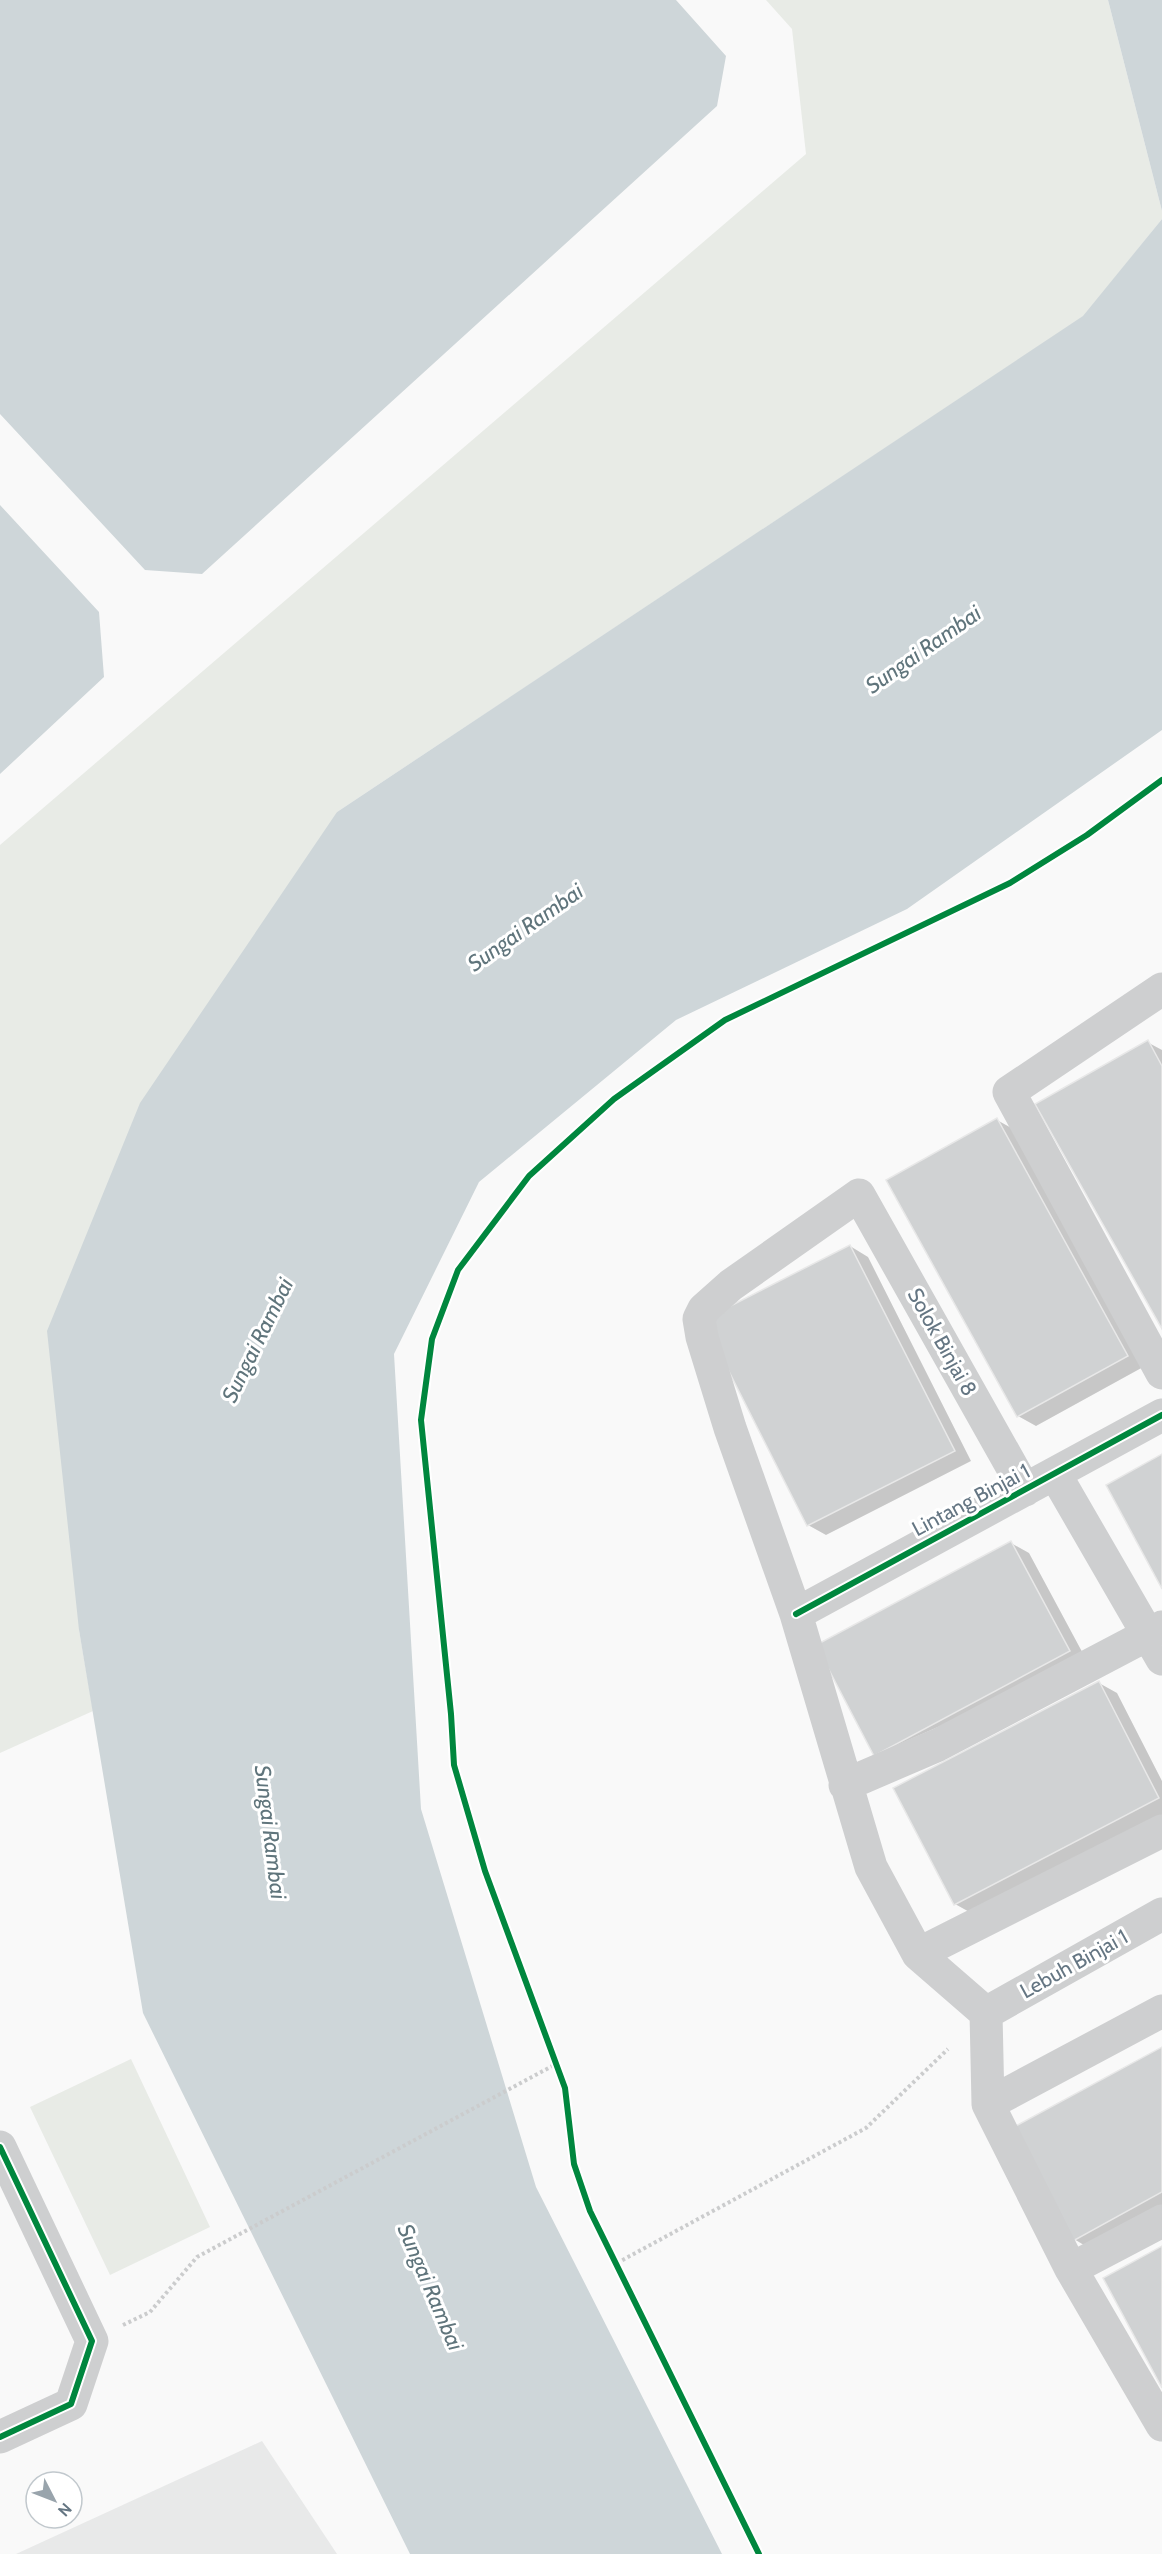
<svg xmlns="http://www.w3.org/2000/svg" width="1162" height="2554" viewBox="0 0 1162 2554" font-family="Cabin,sans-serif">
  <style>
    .built { fill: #e8e9e9 }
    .green { fill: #e8ebe6 }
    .water { fill: #ced6d9 }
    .shadow { fill: #0003 }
    .building { fill: #d0d2d3; stroke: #e8e8e8; stroke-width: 1.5 }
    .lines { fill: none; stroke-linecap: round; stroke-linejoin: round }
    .path { stroke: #cbcccd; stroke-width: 4; stroke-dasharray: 3 3; stroke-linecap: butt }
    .minor { stroke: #cecfd0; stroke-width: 33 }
    .cycleway-casing { stroke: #fff; stroke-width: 10 }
    .cycleway { stroke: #00873e; stroke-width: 6 }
    .labels { text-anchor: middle; stroke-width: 6; stroke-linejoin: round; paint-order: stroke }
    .street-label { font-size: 21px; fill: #657683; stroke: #fff }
    .water-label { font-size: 22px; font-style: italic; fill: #60757c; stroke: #fff }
  </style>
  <rect width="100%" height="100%" fill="#f9f9f9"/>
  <!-- built -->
  <path class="built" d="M262,2441L337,2554H16Z"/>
  <!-- green -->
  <path class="green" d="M766,0H1108L1162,211V219L1084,316L337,812L79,1630L93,1711L0,1753V845L806,154L792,29Z
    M131,2059L210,2227L110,2275L30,2107Z"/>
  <!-- water -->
  <path class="water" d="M0,0H676L726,56L717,106L202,574L145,570L0,414Z
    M1108,0H1162V211Z
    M1162,219V730L907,909L676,1020L479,1182L394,1354L421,1809L536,2187L722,2554H410L143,2013L79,1630L47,1331L140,1103L337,812L1083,316Z
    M0,505L99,612L104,677L0,774Z"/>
  <!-- shadow -->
  <path class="shadow" d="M1147,1042L1162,1050V1326Z
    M997,1120L1015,1130L1145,1366L1036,1426L1018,1416Z
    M850,1246L868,1257L971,1461L826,1535L808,1525Z
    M1011,1543L1029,1553L1087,1661L875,1755Z
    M1099,1683L1117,1693L1162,1781V1815L973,1914L955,1904Z
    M1162,2048V2211L1092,2250L1074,2239Z"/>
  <!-- building -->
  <path class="building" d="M1148,1040L1162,1066V1329L1035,1104Z
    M997,1118L1128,1356L1017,1417L886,1180Z
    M850,1245L955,1451L807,1526L703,1320Z
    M1162,1454V1589L1106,1485Z
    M1011,1541L1070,1651L874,1756L816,1645Z
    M1099,1681L1159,1798L954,1905L893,1788Z
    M1162,2047V2192L1073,2241L1012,2128Z
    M1162,2246V2388L1103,2278Z"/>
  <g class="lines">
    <!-- path -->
    <path class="path" d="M617,2263L866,2128L948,2049
      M123,2325L150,2312L197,2257L556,2064"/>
    <!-- minor -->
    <path class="minor" d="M1162,989L1009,1092L1162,1373
      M1055,1474L1162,1659
      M1025,1490L859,1195L731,1285L704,1309L699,1319L702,1337L730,1428L796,1614L871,1867L918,1954L986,2013L988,2104L1071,2269L1162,2425
      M796,1614L1162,1415
      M845,1785L938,1745L1162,1627
      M918,1954L1162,1831
      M986,2013L1162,1914
      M988,2104L1162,2011
      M0,2147L92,2341L71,2404L0,2437
      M1071,2269L1162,2221"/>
    <defs>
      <path id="cycleway" d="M796,1614L1162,1415
        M0,2147L92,2341L71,2404L0,2437
        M759,2554L590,2211L574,2164L565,2088L485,1871L454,1765L451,1714L421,1420L432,1339L458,1270L529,1176L614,1099L725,1020L1010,883L1087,835L1162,780"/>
    </defs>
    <!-- cycleway casing -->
    <use href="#cycleway" class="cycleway-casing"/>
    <!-- cycleway -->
    <use href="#cycleway" class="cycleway"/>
  </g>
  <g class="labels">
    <!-- street labels -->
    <g class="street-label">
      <text transform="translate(942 1342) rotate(61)" y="7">Solok Binjai 8</text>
      <text transform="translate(971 1500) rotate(-28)" y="7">Lintang Binjai 1</text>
      <text transform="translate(1074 1964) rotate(-29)" y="7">Lebuh Binjai 1</text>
    </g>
    <!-- water labels -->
    <g class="water-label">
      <text transform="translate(923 649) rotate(-35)" y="8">Sungai Rambai</text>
      <text transform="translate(525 927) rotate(-35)" y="8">Sungai Rambai</text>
      <text transform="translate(257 1340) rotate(-64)" y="8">Sungai Rambai</text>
      <text transform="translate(271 1832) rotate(83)" y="8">Sungai Rambai</text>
      <text transform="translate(431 2287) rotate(67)" y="8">Sungai Rambai</text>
    </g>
  </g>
  <!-- north arrow -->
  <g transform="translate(54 2500) rotate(132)"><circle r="28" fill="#ffffff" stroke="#c1c8cd" stroke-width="1.5"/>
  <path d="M0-4.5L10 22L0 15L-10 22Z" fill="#99a4ac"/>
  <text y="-9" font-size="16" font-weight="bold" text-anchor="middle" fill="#657683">N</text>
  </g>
</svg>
